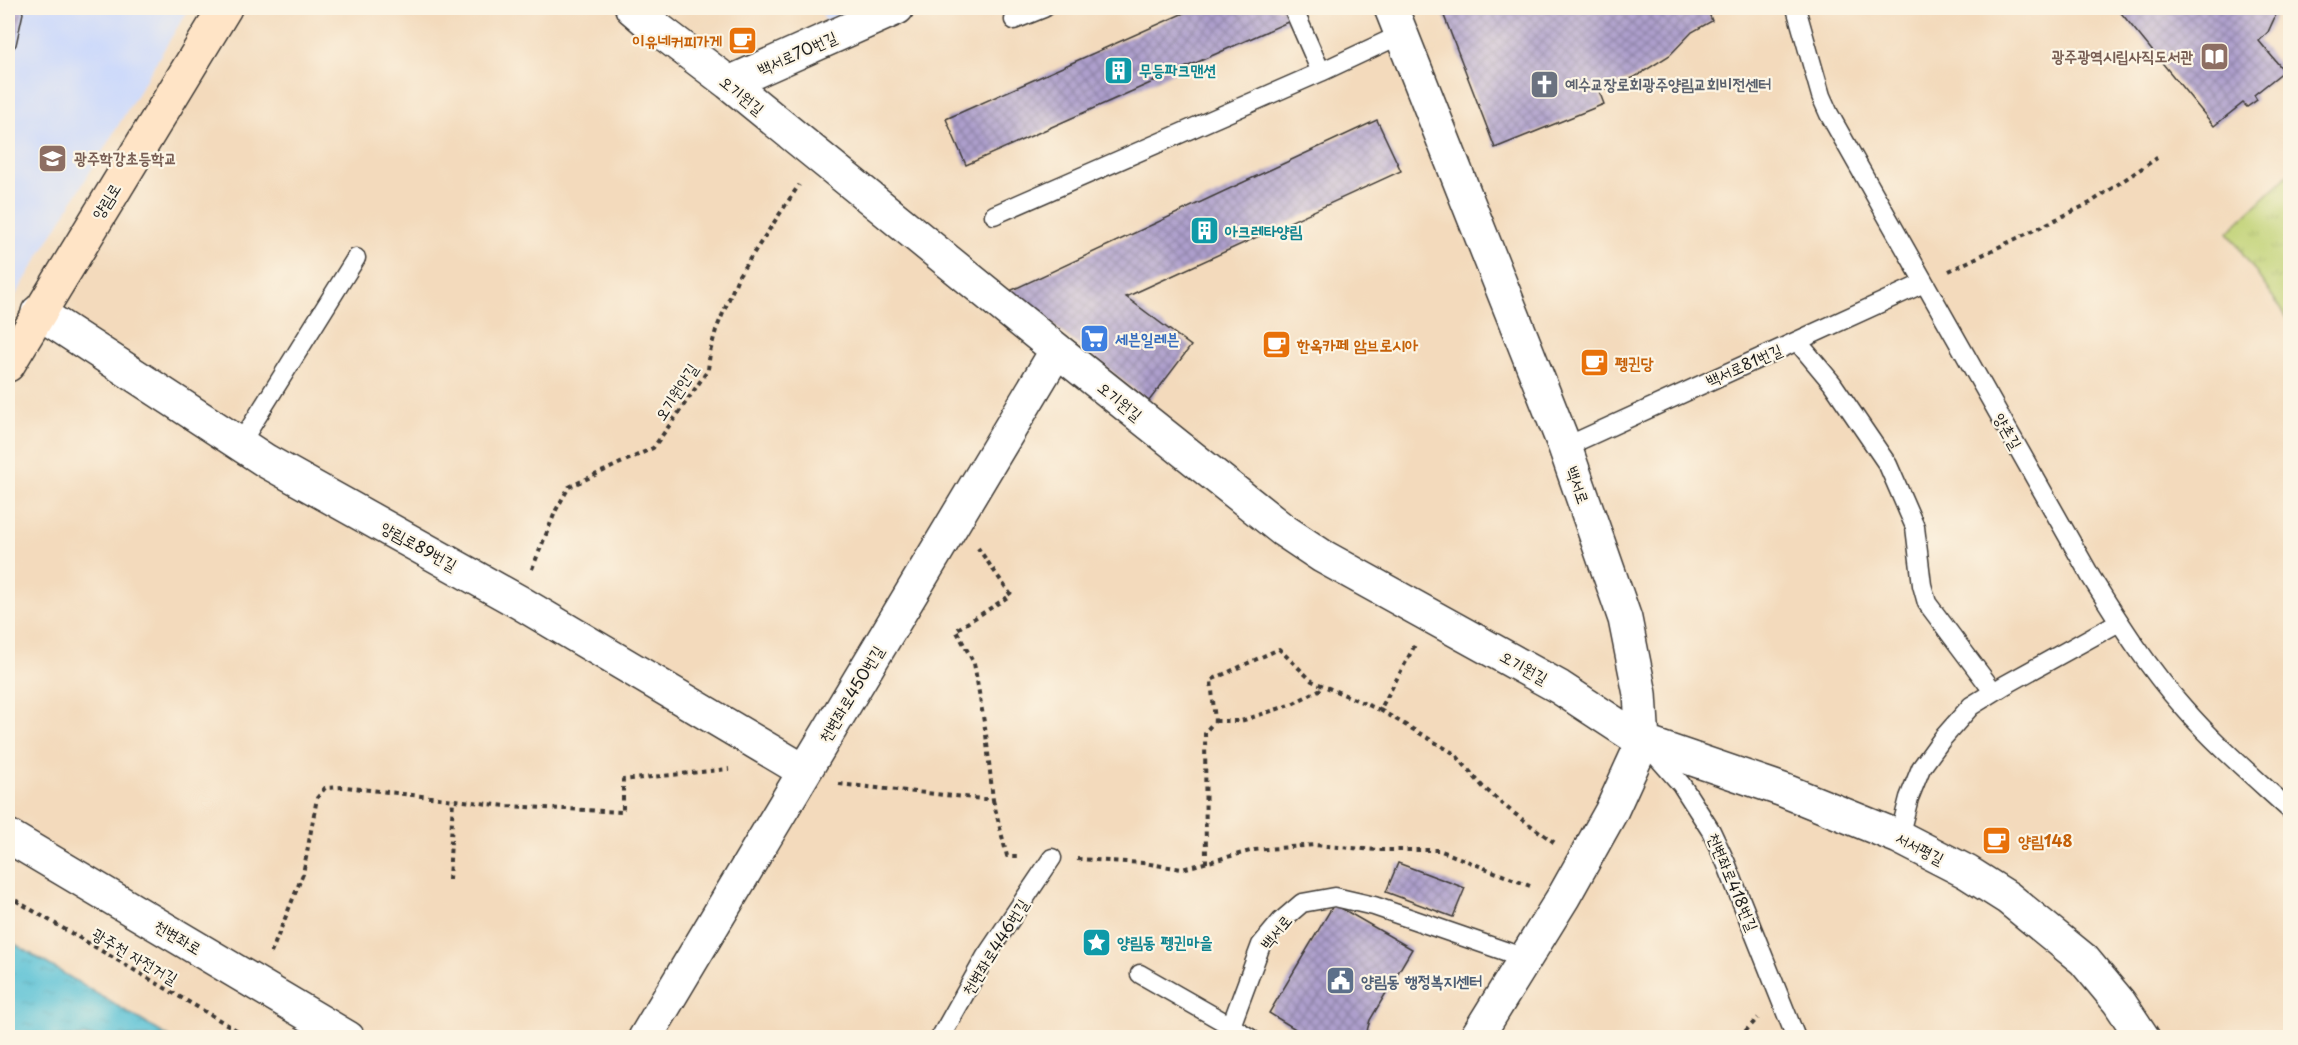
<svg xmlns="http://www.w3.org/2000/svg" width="2298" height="1045" viewBox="0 0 2298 1045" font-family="'Playpen Sans','Poor Story',sans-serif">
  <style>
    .built { fill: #cedafa }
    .grass { fill: url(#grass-tufts); stroke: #6e7748; stroke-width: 1.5 }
    .water { fill: url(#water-ripples); stroke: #3a6e79; stroke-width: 1.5 }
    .building { fill: url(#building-cross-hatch) }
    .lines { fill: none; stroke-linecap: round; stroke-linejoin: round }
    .service-casing { stroke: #3c3834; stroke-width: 21 }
    .minor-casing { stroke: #3c3834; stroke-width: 36 }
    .tertiary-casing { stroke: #3c3834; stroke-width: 36 }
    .secondary-casing { stroke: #3c3834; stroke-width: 36 }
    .path { stroke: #3c3834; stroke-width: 4; stroke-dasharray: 4.5 4.5; stroke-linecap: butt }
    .service { stroke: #fff; stroke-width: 18 }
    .minor { stroke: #fff; stroke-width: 33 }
    .tertiary { stroke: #fff; stroke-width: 33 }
    .secondary { stroke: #ffe4c6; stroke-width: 33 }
    .labels { text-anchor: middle; stroke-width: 4.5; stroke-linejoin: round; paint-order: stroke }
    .food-label { font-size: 16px; font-weight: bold; fill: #c56008; stroke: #fcf5e5; text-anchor: start }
    .street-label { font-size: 16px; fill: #1c1c1c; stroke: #fcf5e5 }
    .education-label { font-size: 16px; font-weight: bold; fill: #785e54; stroke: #fcf5e5; text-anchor: end }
    .culture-label { font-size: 16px; font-weight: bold; fill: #0d838f; stroke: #fcf5e5; text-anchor: start }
    .worship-label { font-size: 16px; font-weight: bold; fill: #5b616d; stroke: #fcf5e5; text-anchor: start }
    .shop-label { font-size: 16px; font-weight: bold; fill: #366cbe; stroke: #fcf5e5; text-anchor: start }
    .service-label { font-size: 16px; font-weight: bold; fill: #4e5e75; stroke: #fcf5e5; text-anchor: start }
  </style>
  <defs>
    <pattern id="grass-tufts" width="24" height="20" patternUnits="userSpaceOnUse" patternTransform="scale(1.5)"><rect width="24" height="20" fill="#c0d275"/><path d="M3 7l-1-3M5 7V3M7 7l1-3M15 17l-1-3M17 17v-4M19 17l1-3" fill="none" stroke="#a4b465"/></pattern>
    <pattern id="water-ripples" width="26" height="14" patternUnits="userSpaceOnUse" patternTransform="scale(1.5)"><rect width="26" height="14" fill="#59c1d6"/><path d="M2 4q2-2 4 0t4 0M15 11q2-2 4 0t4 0" fill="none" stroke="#4da5b7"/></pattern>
    <pattern id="building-cross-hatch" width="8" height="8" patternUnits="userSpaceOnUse" patternTransform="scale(1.5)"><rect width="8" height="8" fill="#ad9fcc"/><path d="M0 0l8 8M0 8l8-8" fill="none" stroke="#8c81a5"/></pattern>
  </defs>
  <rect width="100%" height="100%" fill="#fcf5e5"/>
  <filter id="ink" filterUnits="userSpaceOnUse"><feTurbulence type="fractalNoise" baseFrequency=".0167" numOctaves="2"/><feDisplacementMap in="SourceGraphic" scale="12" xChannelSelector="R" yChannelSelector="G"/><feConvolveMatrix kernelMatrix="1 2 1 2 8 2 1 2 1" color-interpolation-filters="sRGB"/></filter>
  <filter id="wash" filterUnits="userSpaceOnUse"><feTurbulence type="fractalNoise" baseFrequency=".008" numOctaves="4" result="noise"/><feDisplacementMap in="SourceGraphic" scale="24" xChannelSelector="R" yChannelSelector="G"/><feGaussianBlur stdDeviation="1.35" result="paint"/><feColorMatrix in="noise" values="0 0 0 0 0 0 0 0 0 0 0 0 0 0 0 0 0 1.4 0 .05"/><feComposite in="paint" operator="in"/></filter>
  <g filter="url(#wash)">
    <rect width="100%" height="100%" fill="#f3dabc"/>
    <!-- built -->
    <path class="built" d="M8,8H189L8,308Z
      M820,8H857L826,22Z"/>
    <!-- grass -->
    <path class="grass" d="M2290,173V322L2228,232Z"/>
    <!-- water -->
    <path class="water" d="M8,940L169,1037H8Z"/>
    <g id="blocks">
      <!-- building -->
      <path class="building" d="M8,8H21L23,13L16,45L8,55Z
        M1195,8H1284L1290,21L966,165L946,119Z
        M1441,8H1707L1712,21L1692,32L1670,55L1635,77L1599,91L1604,104L1495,148Z
        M2117,8H2279L2268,32L2259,41L2284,71L2254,95L2257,100L2247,107L2243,103L2214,126Z
        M1377,120L1401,171L1126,297L1191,346L1149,401L1010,291Z
        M1398,863L1465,888L1453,917L1386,892Z
        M1334,904L1412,949L1370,1020L1365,1038H1310L1269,1013Z"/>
    </g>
  </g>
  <g filter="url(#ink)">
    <use href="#blocks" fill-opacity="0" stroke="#3c3834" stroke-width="1.5"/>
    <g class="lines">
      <defs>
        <path id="service" d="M1293,8L1321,72
          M1796,8L1821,96L1829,114L2091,577C2119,622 2148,668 2184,708C2216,745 2254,777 2290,810
          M1014,20L1044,8
          M994,215L1321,72L1402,34
          M1797,341L1832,383L1888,465L1915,527L1922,585L1927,603L1993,691
          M240,444L356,258
          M1565,447L1924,283
          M1651,750L1681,784L1711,831L1726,863L1796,1038
          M1899,837L1909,798L1921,768L1942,739L1971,706L2005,685L2119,622
          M1140,974L1231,1026
          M940,1038L986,956L1052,858
          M1250,1038L1231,1026L1261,945L1281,921L1302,903L1335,897L1374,906L1525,958"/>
        <path id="minor" d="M632,8L646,20L729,83L1057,350L1283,530L1322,556L1559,687L1643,742L1783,790L1899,837L1967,872L2008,898L2084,960L2119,1002L2143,1038
          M1391,8L1565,447L1625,619L1640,694L1643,742L1611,812L1564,896L1476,1038
          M729,83L897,8
          M38,312L266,461L519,602L804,771
          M645,1038L1057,350"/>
        <path id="tertiary" d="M8,836L348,1038"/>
        <path id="secondary" d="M8,365L225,8"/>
      </defs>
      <!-- service casing -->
      <use href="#service" class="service-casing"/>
      <!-- minor casing -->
      <use href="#minor" class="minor-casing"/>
      <!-- tertiary casing -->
      <use href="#tertiary" class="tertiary-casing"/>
      <!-- secondary casing -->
      <use href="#secondary" class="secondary-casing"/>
      <!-- path -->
      <path class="path" d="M1949,271L2090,203L2157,158
        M532,569L556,510L569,487L653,448L677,415L708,370L710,352L716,330L739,275L799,185
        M1380,710L1455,754L1483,787L1511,811L1555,843
        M1215,721H1241L1290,705L1325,687
        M839,784L993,800L986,734L974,663L956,630L1011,595L978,548
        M993,800L1007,856H1021
        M1077,859L1143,863L1182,869L1254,850L1314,845L1377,850H1439L1530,886
        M1206,863L1205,732L1215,721L1211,680L1279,649L1312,681L1380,710L1415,645
        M449,880L453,799
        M8,896L250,1038
        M271,953L303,874L317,798L325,788L345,787L506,806L623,812V780L729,769
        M1739,1038L1758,1018"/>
      <!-- service -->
      <use href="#service" class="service"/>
      <!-- minor -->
      <use href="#minor" class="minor"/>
      <!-- tertiary -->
      <use href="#tertiary" class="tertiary"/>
      <!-- secondary -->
      <use href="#secondary" class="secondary"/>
    </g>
  </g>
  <!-- icons -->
  <defs>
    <symbol id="cafe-square" viewBox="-11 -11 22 22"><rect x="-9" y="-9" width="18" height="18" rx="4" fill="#e8710a" stroke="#fcf5e5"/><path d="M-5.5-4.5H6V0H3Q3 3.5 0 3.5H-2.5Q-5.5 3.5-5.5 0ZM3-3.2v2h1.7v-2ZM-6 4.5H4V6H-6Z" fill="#fff"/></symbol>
    <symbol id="library-square" viewBox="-11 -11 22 22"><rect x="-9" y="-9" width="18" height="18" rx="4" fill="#8d6e63" stroke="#fcf5e5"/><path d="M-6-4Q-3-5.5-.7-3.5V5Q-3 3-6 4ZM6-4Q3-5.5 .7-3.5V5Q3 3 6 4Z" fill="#fff"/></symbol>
    <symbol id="building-square" viewBox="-11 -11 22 22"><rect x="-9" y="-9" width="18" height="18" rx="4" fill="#0f9aa8" stroke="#fcf5e5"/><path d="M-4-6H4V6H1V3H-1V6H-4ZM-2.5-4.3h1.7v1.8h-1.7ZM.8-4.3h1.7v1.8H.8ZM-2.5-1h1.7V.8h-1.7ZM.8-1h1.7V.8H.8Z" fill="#fff"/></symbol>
    <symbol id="church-square" viewBox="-11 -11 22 22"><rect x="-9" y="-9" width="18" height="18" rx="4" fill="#6b7280" stroke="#fcf5e5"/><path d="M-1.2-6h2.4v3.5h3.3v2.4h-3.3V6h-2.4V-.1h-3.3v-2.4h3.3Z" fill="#fff"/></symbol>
    <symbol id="school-square" viewBox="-11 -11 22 22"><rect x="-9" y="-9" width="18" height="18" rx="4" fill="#8d6e63" stroke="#fcf5e5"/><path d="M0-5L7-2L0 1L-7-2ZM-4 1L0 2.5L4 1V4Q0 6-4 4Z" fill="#fff"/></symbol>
    <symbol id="supermarket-square" viewBox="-11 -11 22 22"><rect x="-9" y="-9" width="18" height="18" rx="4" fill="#3f7fe0" stroke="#fcf5e5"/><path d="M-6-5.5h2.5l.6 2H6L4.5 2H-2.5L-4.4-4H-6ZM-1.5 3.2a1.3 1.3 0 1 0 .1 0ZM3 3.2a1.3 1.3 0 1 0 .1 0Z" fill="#fff"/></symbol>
    <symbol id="sight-square" viewBox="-11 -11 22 22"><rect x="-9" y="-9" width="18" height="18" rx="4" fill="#0f9aa8" stroke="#fcf5e5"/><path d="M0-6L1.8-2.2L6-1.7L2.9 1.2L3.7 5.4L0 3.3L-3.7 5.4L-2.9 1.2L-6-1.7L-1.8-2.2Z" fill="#fff"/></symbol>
    <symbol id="civic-square" viewBox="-11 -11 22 22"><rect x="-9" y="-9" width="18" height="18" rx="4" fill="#5c6f8a" stroke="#fcf5e5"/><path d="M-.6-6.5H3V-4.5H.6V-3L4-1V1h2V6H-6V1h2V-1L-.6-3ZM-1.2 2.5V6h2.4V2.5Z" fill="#fff"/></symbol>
  </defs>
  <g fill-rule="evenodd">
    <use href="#cafe-square" x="726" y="24" width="33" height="33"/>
    <use href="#library-square" x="2198" y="40" width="33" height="33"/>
    <use href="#building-square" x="1102" y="54" width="33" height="33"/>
    <use href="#church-square" x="1528" y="68" width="33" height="33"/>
    <use href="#school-square" x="36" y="142" width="33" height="33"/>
    <use href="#building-square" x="1188" y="214" width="33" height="33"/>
    <use href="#supermarket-square" x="1078" y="322" width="33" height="33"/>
    <use href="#cafe-square" x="1260" y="328" width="33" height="33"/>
    <use href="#cafe-square" x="1578" y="346" width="33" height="33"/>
    <use href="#cafe-square" x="1980" y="824" width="33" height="33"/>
    <use href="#sight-square" x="1080" y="926" width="33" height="33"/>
    <use href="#civic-square" x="1324" y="964" width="33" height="33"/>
  </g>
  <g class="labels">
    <!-- food labels -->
    <g class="food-label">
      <text x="722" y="47" text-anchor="end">이유네커피가게</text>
      <text x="1297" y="351">한옥카페 암브로시아</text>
      <text x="1615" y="369">펭귄당</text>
      <text x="2018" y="847">양림148</text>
    </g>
    <!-- street labels -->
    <g class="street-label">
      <text transform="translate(797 53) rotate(-24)" y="6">백서로70번길</text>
      <text transform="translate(742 95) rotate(39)" y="6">오기원길</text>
      <text transform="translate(106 201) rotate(-58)" y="6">양림로</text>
      <text transform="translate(1744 365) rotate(-24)" y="6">백서로81번길</text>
      <text transform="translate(676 392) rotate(-57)" y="6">오기원안길</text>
      <text transform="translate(1120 401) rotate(39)" y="6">오기원길</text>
      <text transform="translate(2008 431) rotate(60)" y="6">양촌길</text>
      <text transform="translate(1578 485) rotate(71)" y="6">백서로</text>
      <text transform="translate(419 546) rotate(29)" y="6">양림로89번길</text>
      <text transform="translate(1524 667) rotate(29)" y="6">오기원길</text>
      <text transform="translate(851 694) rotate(-59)" y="6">천변좌로450번길</text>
      <text transform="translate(1920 848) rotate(27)" y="6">서서평길</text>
      <text transform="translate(1733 882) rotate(67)" y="6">천변좌로418번길</text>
      <text transform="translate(1276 932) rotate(-51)" y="6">백서로</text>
      <text transform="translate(178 937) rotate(31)" y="6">천변좌로</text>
      <text transform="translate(995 947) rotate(-58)" y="6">천변좌로446번길</text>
      <text transform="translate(135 956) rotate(30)" y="6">광주천 자전거길</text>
    </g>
    <!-- education labels -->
    <g class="education-label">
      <text x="2193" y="62">광주광역시립사직도서관</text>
      <text x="74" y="164" text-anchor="start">광주학강초등학교</text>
    </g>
    <!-- culture labels -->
    <g class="culture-label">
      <text x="1139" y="76">무등파크맨션</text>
      <text x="1225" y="237">아크레타양림</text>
      <text x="1117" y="948">양림동 펭귄마을</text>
    </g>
    <!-- worship labels -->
    <g class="worship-label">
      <text x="1565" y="90">예수교장로회광주양림교회비전센터</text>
    </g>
    <!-- shop labels -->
    <g class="shop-label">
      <text x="1115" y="345">세븐일레븐</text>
    </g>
    <!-- service labels -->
    <g class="service-label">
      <text x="1361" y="987">양림동 행정복지센터</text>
    </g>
  </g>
  <!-- margin -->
  <rect width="2298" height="1045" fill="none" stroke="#fcf5e5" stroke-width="30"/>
</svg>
